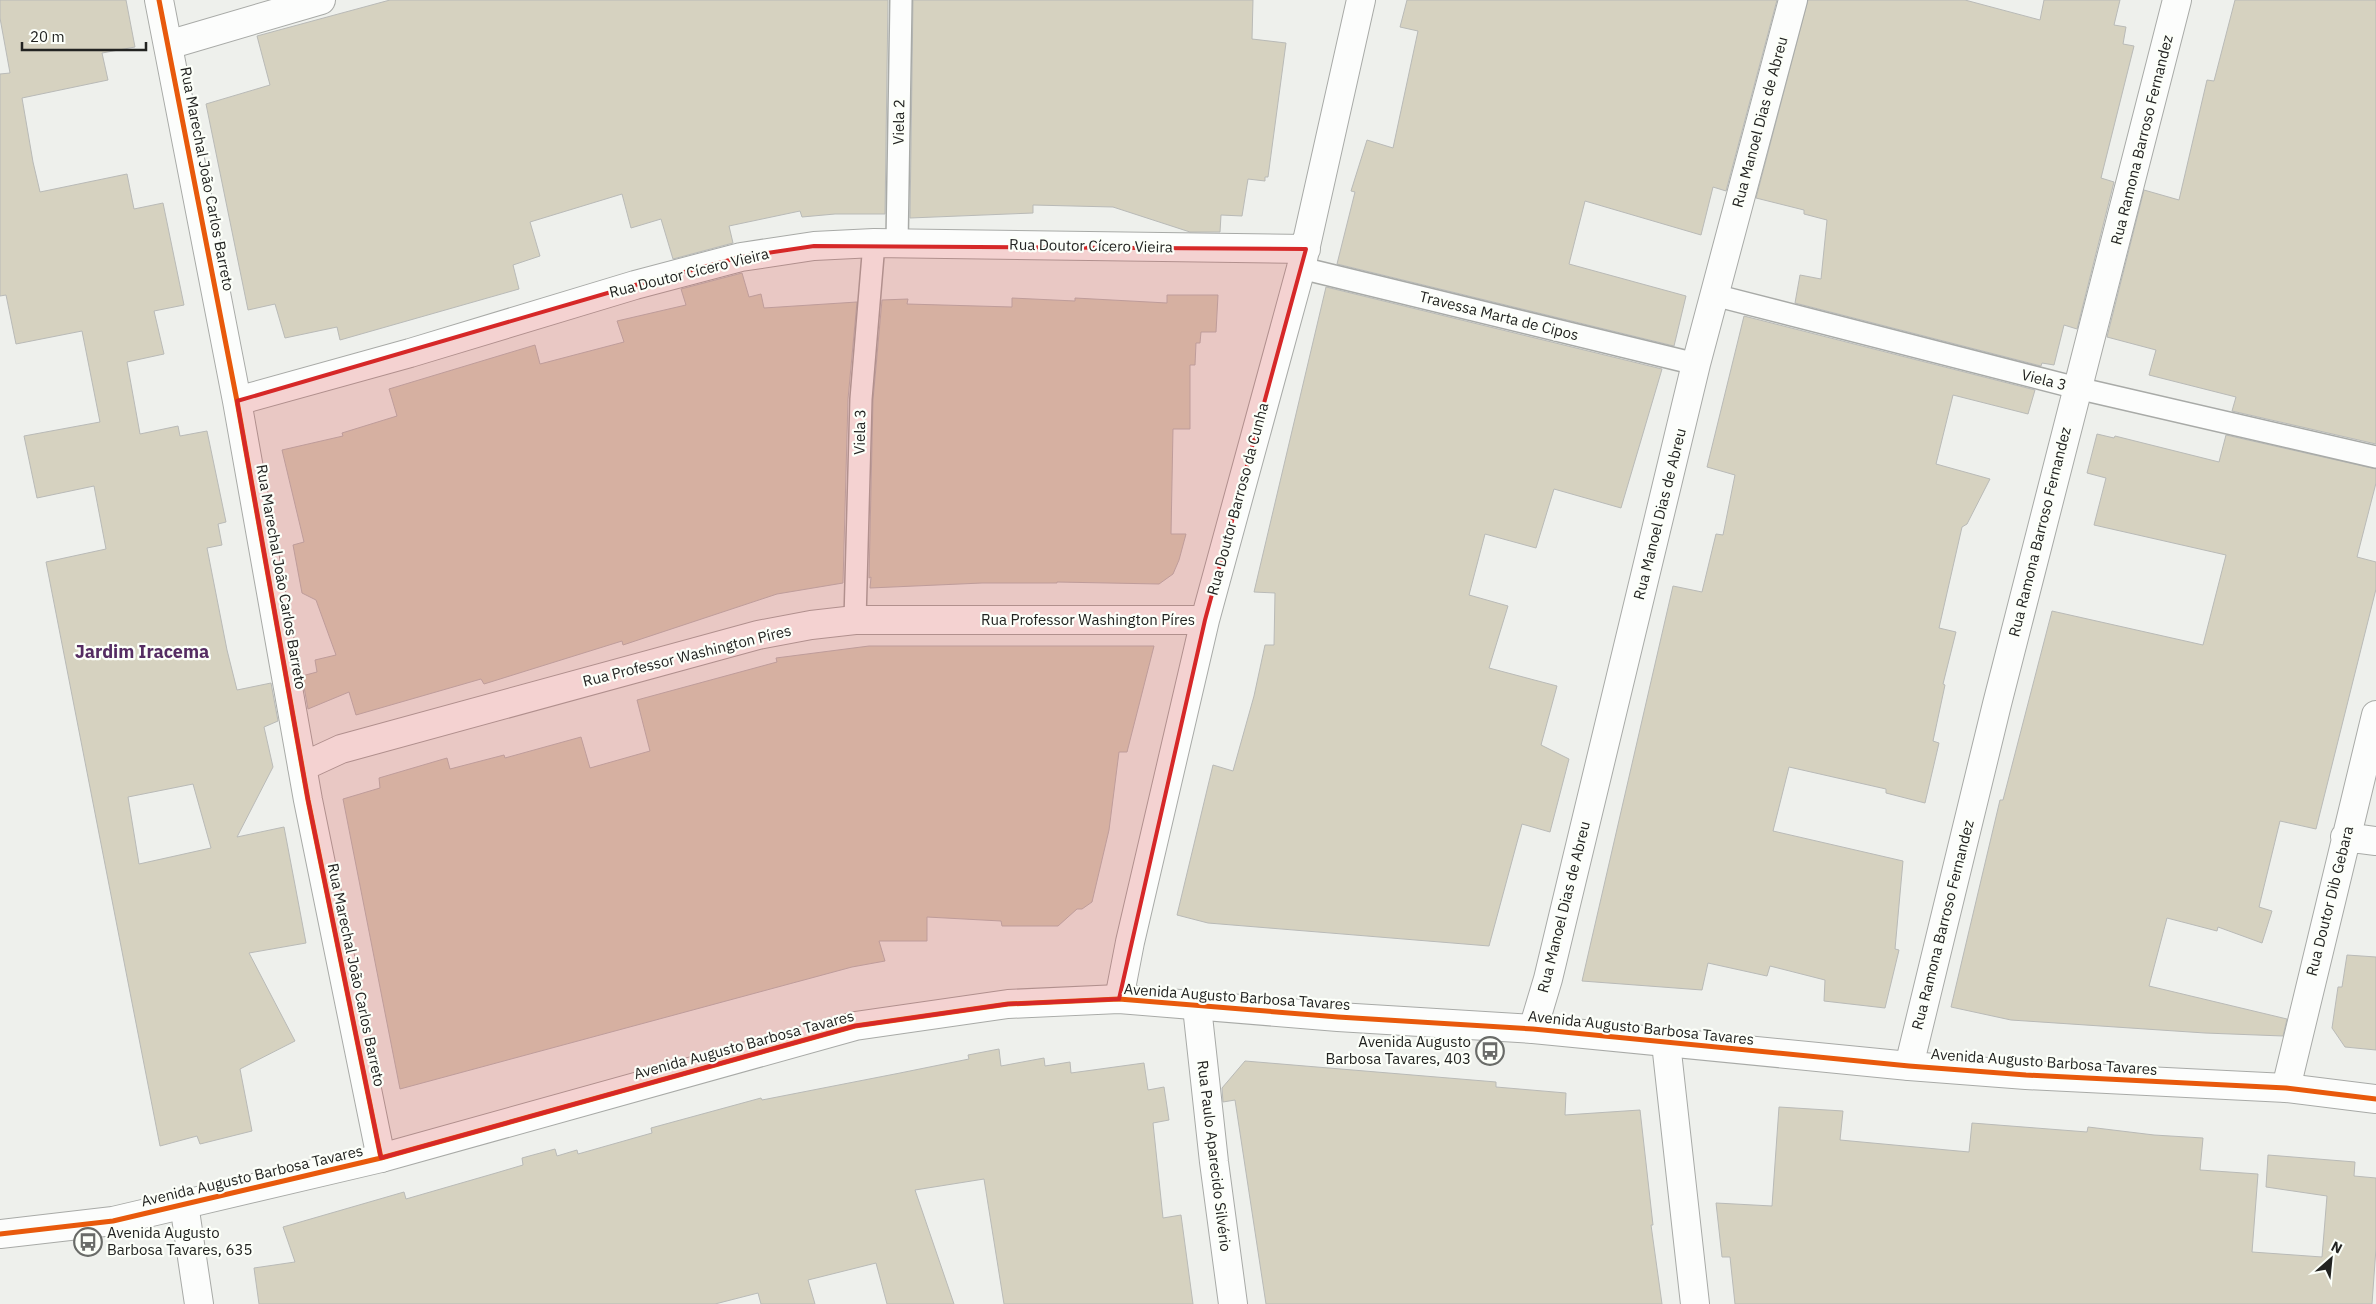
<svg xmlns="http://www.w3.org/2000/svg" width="2376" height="1304" viewBox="0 0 2376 1304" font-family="'IBM Plex Sans',sans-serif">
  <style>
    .building { fill: #d6d2c0; stroke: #b9bab7; fill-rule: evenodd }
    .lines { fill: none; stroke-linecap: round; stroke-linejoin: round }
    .lane-casing { stroke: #a8aaa7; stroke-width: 24 }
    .street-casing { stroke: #a8aaa7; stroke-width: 30 }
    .secondary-casing { stroke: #a8aaa7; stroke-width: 30 }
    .lane { stroke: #fcfdfc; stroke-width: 21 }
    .street { stroke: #fcfdfc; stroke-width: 28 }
    .secondary { stroke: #fcfdfc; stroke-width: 28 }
    .cycleway-casing { stroke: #fcfff9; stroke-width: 8 }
    .cycleway { stroke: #e8590c; stroke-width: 5 }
    .marked { fill: #d62828; fill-opacity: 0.2; stroke: #d62828; stroke-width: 4; stroke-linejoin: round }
    .labels { text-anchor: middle; stroke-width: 4.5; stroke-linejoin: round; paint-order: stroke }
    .street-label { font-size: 15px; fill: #222321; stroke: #fcfff9 }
    .poi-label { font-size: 15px; fill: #222321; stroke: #fcfff9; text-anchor: end }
    .quarter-label { font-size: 18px; font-weight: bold; fill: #552c62; stroke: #fcfff9 }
  </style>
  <rect width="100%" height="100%" fill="#eef0ec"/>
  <!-- building -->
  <path class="building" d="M0,0H126L135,47L102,53L108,80L22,98L33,162L40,192L127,174L134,209L163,203L184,305L154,311L164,354L127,362L140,434L178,426L180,436L207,431L226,522L218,524L222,545L207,548L227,650L237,690L271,683L278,721L264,727L273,767L237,837L284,827L306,943L249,953L295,1041L240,1069L252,1131L200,1144L197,1136L160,1146L46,562L106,549L94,486L37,498L24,436L100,422L82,331L16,344L6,295L0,296V74L10,73L0,18ZM193,784L211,848L139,864L128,797Z
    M390,0H888L885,214H835L802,217L800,211L729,226L733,243L673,259L661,219L631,228L622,194L530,222L540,256L513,265L519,289L340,340L337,327L285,338L275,304L248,310L206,104L270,85L257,36Z
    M913,0H1253L1252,39L1286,43L1268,177H1265V181L1248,179L1242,216L1221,215L1220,232H1190L1113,207L1033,205V213L910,218Z
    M1407,0H1777L1726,191L1713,187L1701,235L1585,201L1569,264L1686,296L1674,346L1337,264L1355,192L1351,191L1367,140L1393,148L1418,31L1400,27Z
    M1808,0H1965L2040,20L2044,0H2120L2114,25L2126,27L2123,44L2134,46L2101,178L2114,182L2077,329L2064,325L2054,365L2042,363L2041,366L1795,303L1800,275L1821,279L1827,220L1804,214V210L1756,198Z
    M2235,0H2376V444L2232,411L2236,397L2149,375L2156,350L2107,337L2144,190L2179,200L2207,80L2214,81Z
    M742,273L749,297L761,294L764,308L857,302L848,399L843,583L777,594L623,645L622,641L484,684L481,679L356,715L349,692L308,709L302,676L317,672L315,660L336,655L316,600L302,593L293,545L304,542L282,450L343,436L342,433L397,416L389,389L535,345L540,364L624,342L617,321L686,305L681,289Z
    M1326,287L1662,369L1621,508L1554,489L1536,548L1485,534L1469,595L1508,606L1489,668L1557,686L1541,745L1569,759L1550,832L1522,824L1489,946L1208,923L1177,915L1213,765L1233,771L1254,696L1265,645H1274L1275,593L1254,592Z
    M1167,295H1218L1216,332H1201L1200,343H1196L1195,365H1190V429H1173L1171,534H1186L1179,560L1173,574L1159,584L1057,582V583H982L870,588L871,577L869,578L873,400L882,300L908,299L907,304L1012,307V298L1075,301V298L1167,303Z
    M1744,316L2035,390L2028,414L1953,395L1936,464L1990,479L1967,524L1962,527L1939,628L1956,632L1943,684L1945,685L1933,741L1939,743L1925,803L1886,793V789L1789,767L1773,831L1903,861L1895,949L1899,950L1885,1008L1824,1001L1825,980L1770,966L1767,976L1708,963L1702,990L1582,981L1673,586L1702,592L1716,534L1723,535L1735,475L1707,467Z
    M2097,434L2114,438L2115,436L2219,462L2226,435L2376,469V483L2357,557L2376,562V589L2316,829L2280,821L2259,907L2272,911L2262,943L2218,927L2217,931L2167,918L2149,986L2287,1019L2283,1036L2205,1033L2011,1020L1951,1007L2000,800H2003L2052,611L2203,645L2226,555L2094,525L2106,478L2087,473Z
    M869,646H1154L1127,752H1119L1109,830L1092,902L1082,909H1077L1058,926H1002L1001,921L927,917V941H879L885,961L852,967L400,1089L343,799L380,788L379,778L447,758L450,769L504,755L505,758L581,737L590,768L650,751L637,700L777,662L776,658Z
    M2347,955L2376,957V1050L2345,1047L2332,1028L2338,987H2342Z
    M999,1049L1001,1066L1044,1058L1045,1066L1070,1062L1071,1073L1144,1063L1148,1090L1164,1087L1169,1120L1153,1123L1163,1218L1181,1215L1193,1304H1004L984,1179L915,1190L954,1304H887L876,1263L808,1280L815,1304H761L758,1293L715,1304H259L254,1268L295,1262L283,1227L404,1192L406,1199L496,1173L523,1165L522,1158L555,1149L557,1156L577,1150L578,1154L652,1133L651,1128L761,1098L762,1100L900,1073L969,1059L968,1055Z
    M1245,1061L1496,1082V1087L1566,1093L1565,1115L1640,1110L1653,1225H1651L1662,1304H1266L1235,1100L1223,1102L1222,1088Z
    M1779,1107L1843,1111L1840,1140L1969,1152L1972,1123L2087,1132L2088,1127L2154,1135L2203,1138L2200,1170L2258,1174L2252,1252L2322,1257L2327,1196L2266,1187L2268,1155L2355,1162L2354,1176L2376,1178V1248L2372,1304H1735L1730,1257H1722L1716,1203L1772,1206Z"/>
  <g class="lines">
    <defs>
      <path id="lane" d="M897,243L901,0
        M1301,268L1696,364
        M1714,295L2077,388L2376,457
        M855,620L861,399L874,243"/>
      <path id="street" d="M159,0L237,401L308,800L381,1158
        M168,45L321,0
        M237,401L410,353L635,285L741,257L814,246L874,243L1306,249
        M302,767L341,749L758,635L811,625L855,620H1205
        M2345,837L2376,841
        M1119,999L1130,942L1205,620L1301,268L1361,0
        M1197,1007L1214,1162L1233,1304
        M1533,1029L1548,979L1696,364L1793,0
        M1666,1043L1695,1304
        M1909,1066L1997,704L2177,0
        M2286,1088L2376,715
        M184,1204L199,1304"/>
      <path id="secondary" d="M0,1234L113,1221L381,1158L855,1026L1008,1004L1119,999L1338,1017L1533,1029L1909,1066L2026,1075L2286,1088L2376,1099"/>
    </defs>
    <!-- lane casing -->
    <use href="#lane" class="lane-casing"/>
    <!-- street casing -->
    <use href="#street" class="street-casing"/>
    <!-- secondary casing -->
    <use href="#secondary" class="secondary-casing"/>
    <!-- lane -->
    <use href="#lane" class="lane"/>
    <!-- street -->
    <use href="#street" class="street"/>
    <!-- secondary -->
    <use href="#secondary" class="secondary"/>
    <defs>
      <path id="cycleway" d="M159,0L237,401L308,800L381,1158
        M0,1234L113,1221L381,1158L855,1026L1008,1004L1119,999L1338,1017L1533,1029L1909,1066L2026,1075L2286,1088L2376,1099"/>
    </defs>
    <!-- cycleway casing -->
    <use href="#cycleway" class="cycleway-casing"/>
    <!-- cycleway -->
    <use href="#cycleway" class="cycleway"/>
  </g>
  <!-- marked area -->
  <path class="marked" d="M814,246L1306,249L1205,620L1119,999L1008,1004L855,1026L381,1158L308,800L237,401L635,285L741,257Z"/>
  <!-- icons -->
  <defs>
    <symbol id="bus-ring" viewBox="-11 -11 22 22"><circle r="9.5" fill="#fcfff9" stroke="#696b68" stroke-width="1.5"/><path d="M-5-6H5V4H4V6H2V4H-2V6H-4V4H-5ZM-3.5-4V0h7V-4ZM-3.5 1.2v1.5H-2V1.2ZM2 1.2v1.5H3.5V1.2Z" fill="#696b68"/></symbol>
  </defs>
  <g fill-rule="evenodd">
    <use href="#bus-ring" x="1474" y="1035" width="32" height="32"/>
    <use href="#bus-ring" x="72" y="1226" width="32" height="32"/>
  </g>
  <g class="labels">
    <!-- street labels -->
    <g class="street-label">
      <text transform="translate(899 122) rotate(-89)" y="5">Viela 2</text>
      <text transform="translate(1760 122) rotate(-75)" y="5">Rua Manoel Dias de Abreu</text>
      <text transform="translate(2142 140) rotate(-76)" y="5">Rua Ramona Barroso Fernandez</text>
      <text transform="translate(207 179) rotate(79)" y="5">Rua Marechal João Carlos Barreto</text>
      <text transform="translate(1091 246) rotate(1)" y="5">Rua Doutor Cícero Vieira</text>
      <text transform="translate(689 273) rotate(-14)" y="5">Rua Doutor Cícero Vieira</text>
      <text transform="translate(1499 316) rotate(14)" y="5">Travessa Marta de Cipos</text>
      <text transform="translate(2044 380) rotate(14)" y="5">Viela 3</text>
      <text transform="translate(860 432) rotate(-89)" y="5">Viela 3</text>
      <text transform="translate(1238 499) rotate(-75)" y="5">Rua Doutor Barroso da Cunha</text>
      <text transform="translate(1660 514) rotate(-76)" y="5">Rua Manoel Dias de Abreu</text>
      <text transform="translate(2040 532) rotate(-76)" y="5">Rua Ramona Barroso Fernandez</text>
      <text transform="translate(281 577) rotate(80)" y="5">Rua Marechal João Carlos Barreto</text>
      <text x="1088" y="625">Rua Professor Washington Píres</text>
      <text transform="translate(687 656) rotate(-14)" y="5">Rua Professor Washington Píres</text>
      <text transform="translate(2330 901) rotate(-76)" y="5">Rua Doutor Dib Gebara</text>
      <text transform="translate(1564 907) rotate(-76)" y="5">Rua Manoel Dias de Abreu</text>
      <text transform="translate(1943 925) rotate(-76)" y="5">Rua Ramona Barroso Fernandez</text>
      <text transform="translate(356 975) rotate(78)" y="5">Rua Marechal João Carlos Barreto</text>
      <text transform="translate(1237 997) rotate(4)" y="5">Avenida Augusto Barbosa Tavares</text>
      <text transform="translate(1641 1028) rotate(6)" y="5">Avenida Augusto Barbosa Tavares</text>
      <text transform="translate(744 1045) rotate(-15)" y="5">Avenida Augusto Barbosa Tavares</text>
      <text transform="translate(2044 1062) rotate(4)" y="5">Avenida Augusto Barbosa Tavares</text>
      <text transform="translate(1214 1156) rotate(83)" y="5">Rua Paulo Aparecido Silvério</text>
      <text transform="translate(252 1176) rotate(-13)" y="5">Avenida Augusto Barbosa Tavares</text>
    </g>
    <!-- poi labels -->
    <g class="poi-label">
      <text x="1471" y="1047">Avenida Augusto<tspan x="1471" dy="17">Barbosa Tavares, 403</tspan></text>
      <text x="107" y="1238" text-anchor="start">Avenida Augusto<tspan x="107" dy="17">Barbosa Tavares, 635</tspan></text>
    </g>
    <!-- quarter labels -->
    <g class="quarter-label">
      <text x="142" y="658">Jardim Iracema</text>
    </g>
  </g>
  <!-- north arrow -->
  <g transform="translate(2331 1259) rotate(27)" stroke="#fcfff9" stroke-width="4" paint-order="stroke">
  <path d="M0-4L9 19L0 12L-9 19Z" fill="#222321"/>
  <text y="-8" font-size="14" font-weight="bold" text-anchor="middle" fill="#222321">N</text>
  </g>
  <!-- scale -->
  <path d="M22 42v8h124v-8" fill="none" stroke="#222321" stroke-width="2.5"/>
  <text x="30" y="42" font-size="15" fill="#222321" stroke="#fcfff9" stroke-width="4" paint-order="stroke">20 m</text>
</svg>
